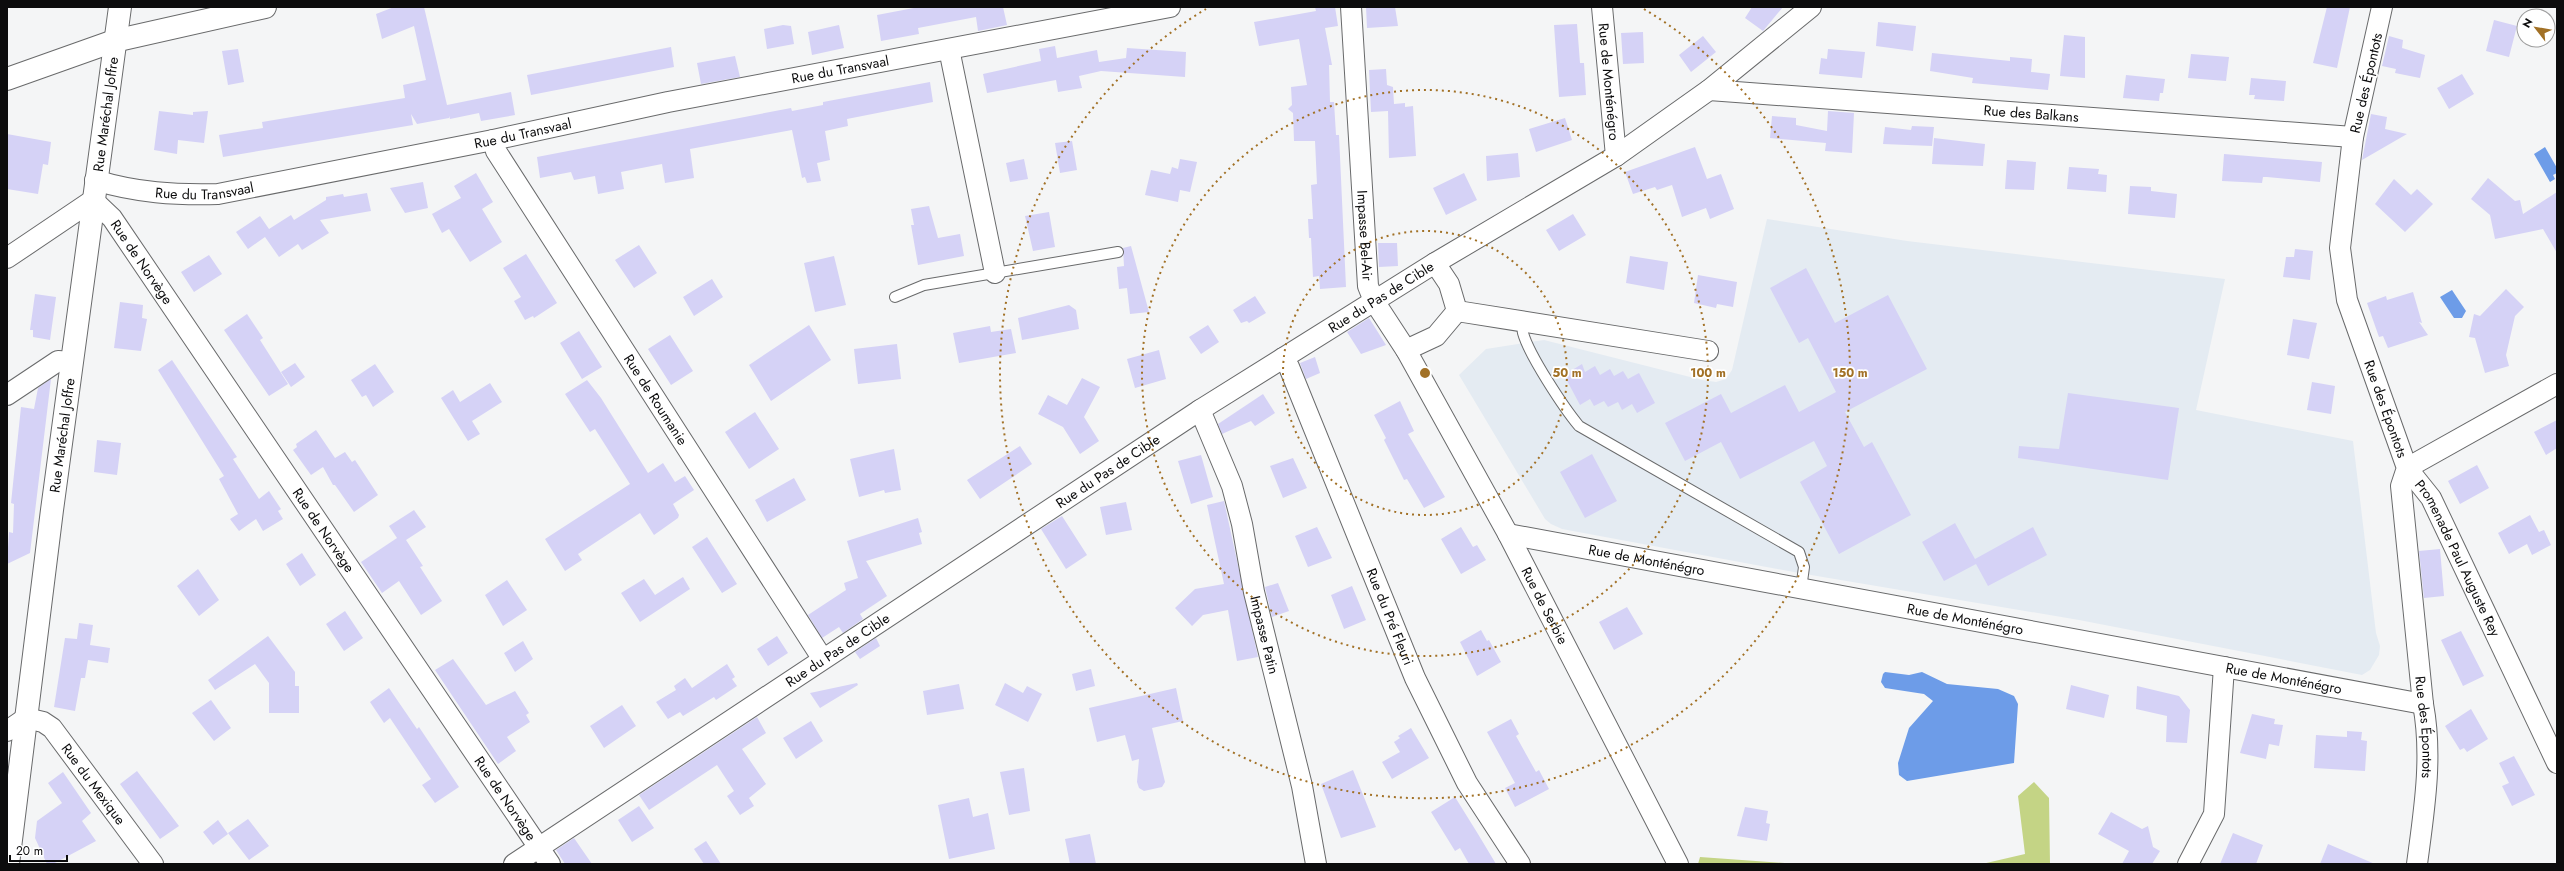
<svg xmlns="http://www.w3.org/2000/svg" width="2564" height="871" viewBox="0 0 2564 871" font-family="Jost,sans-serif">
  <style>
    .built { fill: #e4ebf2 }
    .green { fill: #c4d485 }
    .water { fill: #6d9ce8 }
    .building { fill: #d5d2f6 }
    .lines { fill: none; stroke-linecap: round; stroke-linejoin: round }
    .lane-casing { stroke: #696a6b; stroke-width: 12 }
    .street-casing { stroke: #696a6b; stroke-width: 22 }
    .secondary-casing { stroke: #696a6b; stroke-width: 24 }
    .lane { stroke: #fff; stroke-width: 10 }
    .street { stroke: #fff; stroke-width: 20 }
    .secondary { stroke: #fff; stroke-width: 22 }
    .ring { fill: none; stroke: #a27126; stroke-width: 2; stroke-dasharray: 2 4 }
    .labels { text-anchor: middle; stroke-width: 3.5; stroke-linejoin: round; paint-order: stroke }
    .street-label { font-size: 14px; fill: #0c0c0d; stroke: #fff }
    .centre { fill: #a27126; stroke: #fff; stroke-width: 2 }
    .ring-label { font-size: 12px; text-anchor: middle; font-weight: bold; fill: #a27126; stroke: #fff; stroke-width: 3.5; stroke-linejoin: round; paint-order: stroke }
  </style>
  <rect width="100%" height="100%" fill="#f4f5f6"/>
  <!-- built -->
  <path class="built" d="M1767,219L1907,241L2225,279L2196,410L2353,441L2376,633L2380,646L2379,655L2370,670L2362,675L2079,620L1799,573L1562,529L1551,524L1545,519L1459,375L1486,349L1544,340L1702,380L1716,382L1726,379L1732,370Z"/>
  <!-- green -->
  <path class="green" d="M2034,782L2049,798L2050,864H1982L2025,854L2018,796Z
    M1700,857L1798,864H1698Z"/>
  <!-- water -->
  <path class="water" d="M2545,147L2557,168V173L2553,175L2555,179L2550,182L2534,154Z
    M2452,290L2466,311L2462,318H2454L2440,297Z
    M1885,672L1909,675L1922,672L1947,684L1998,689L2014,696L2018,704L2014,763L1907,781L1899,775L1898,763L1909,728L1933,701L1924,694L1885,688L1881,682L1883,674Z"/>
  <!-- building -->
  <path class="building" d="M394,7H424L447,105L511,92L515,115L481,121L479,113L450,119L449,116V118L417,124L411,114L413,125L223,157L219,135L263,128L262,122L405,98L403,85L426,80L414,26L382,39L376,14Z
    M919,7H1003L1007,25L978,31L976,17L918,28L919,34L881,41L877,15Z
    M1315,7H1335L1338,26L1325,28L1332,65H1329L1330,102H1334L1336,135H1339L1346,287L1320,289L1319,276L1313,277L1311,238H1309L1308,219H1313L1311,185L1317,184L1315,141H1294L1293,113L1288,109L1292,105L1291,87L1307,85L1299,39L1259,46L1254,22L1316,11Z
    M1366,7H1395L1398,26L1367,28Z
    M1752,7H1783L1763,31L1745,18Z
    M2327,7H2350L2337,68L2313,63Z
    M2494,20L2517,26L2509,57L2486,51Z
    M1878,22L1916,26L1913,51L1876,46Z
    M1577,24L1580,63H1584L1586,95L1559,97L1554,25Z
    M783,25L791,26L794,44L767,49L764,29Z
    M839,25L844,48L812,55L808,32Z
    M1643,32L1644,63L1623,64L1621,33Z
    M2064,35L2085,37V78L2060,76Z
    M1703,36L1716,52L1691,72L1679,55Z
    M2389,36L2403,40L2402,48L2425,55L2420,78L2395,73L2396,69L2382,66Z
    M1055,46L1057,58L1097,50L1099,62L1126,58L1127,48L1186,52L1185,77L1101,71L1079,76L1082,88L1058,92L1056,80L987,93L983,74L1041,61L1039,49Z
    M671,47L674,67L531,95L527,75Z
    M238,49L244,82L228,85L222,51Z
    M1828,49L1865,52L1862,78L1819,74L1821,58L1827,59Z
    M1932,53L2010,61V57L2032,59L2031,72L2050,74L2048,90L1972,83L1973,78L1930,71Z
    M2191,54L2229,57L2226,81L2188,78Z
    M735,56L740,77L701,84L697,63Z
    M1386,69L1387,85L1393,87L1394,104L1405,103V107L1413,106L1416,156L1389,158L1388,111L1371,112L1369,70Z
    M2462,74L2474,94L2449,109L2437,88Z
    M2126,75L2165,79L2163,93H2160L2159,101L2123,98Z
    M2251,78L2286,81L2284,101L2254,99L2255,95H2249Z
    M930,82L933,102L847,119L848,126L825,131L830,160L817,163L821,181L807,183L805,177L802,178L792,130L690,149L694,178L665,183L662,164L621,172L624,189L598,194L595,176L574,180L571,172L540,178L537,157L791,108L792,111L823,105V102Z
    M159,111L193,115V112L208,111L204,143L178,140L177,154L154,150Z
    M1828,111L1854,113L1852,153L1825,151L1826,143L1770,138L1772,116L1796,118V125L1827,131Z
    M2371,114L2387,117L2385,129L2407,134L2362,160Z
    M1565,118L1572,140L1536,152L1529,129Z
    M1912,126L1934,127L1932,146L1883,144L1885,127L1911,130Z
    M7,134L51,142L48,165L43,164L38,194L7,189Z
    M1934,138L1985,144L1983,166L1932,164Z
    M1072,141L1077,170L1060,173L1055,143Z
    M1695,147L1707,179L1721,174L1734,209L1710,219L1706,208L1682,217L1672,185L1657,190L1655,187L1633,194L1625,172Z
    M1518,153L1520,177L1487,181L1486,156Z
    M2224,154L2322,162L2320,182L2267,177H2263L2262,183L2222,181Z
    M1024,159L1028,179L1010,182L1006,163Z
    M1180,159L1197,162L1190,192L1180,190L1178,202L1145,195L1151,170L1170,174L1172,167L1178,169Z
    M2007,160L2036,162L2034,190L2005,189Z
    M2069,167L2099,169L2098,174L2107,175L2106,192L2067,189Z
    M476,173L493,202L482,209L502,242L470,262L449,229L442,233L432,214L461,198L454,186Z
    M1464,173L1477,200L1446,215L1433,188Z
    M2488,178L2515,201L2520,200L2523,214L2557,192V253L2543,229L2495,239L2490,215L2471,199Z
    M2394,179L2411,195L2417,189L2433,204L2405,232L2375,204Z
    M423,182L428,208L405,213L390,188Z
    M2130,186L2151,187V191L2177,194L2175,218L2128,214Z
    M367,193L371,211L320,220L329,233L302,250L298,244L279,257L265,237L248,249L236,232L260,216L269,229L291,215L294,220L326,200V197L343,194L344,197Z
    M929,206L938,238L960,234L964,256L918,265L911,225H914L911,209Z
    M1049,212L1055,247L1033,251L1025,216Z
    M1573,214L1586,235L1559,251L1546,230Z
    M1378,243H1397L1398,266L1379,267Z
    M639,245L657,273L634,288L615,260Z
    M1131,246L1149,312L1130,314L1127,288L1119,289L1117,267L1124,266L1123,248Z
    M2295,249L2313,251L2310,280L2283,277L2286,257H2294Z
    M526,254L557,303L534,318L533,316L525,320L514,301L521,297L503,268Z
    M209,255L222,274L194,292L181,272Z
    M834,256L846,305L815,312L804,263Z
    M1630,256L1668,262L1664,290L1626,283Z
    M1806,268L1835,323L1888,295L1927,369L1845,412L1864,447L1872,442L1911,515L1839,554L1800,482L1827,466L1814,441L1740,479L1721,442L1685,461L1665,423L1721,394L1731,413L1785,385L1799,412L1836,392L1808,338L1799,343L1770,288Z
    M1698,275L1737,282L1733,307L1717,304L1716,308L1694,303Z
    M712,279L723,297L694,316L683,297Z
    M2506,289L2524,307L2515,316L2506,355L2509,366L2485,373L2475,338L2469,337L2474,314L2480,316Z
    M2413,292L2422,323L2419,322L2428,335L2388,348L2383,336L2379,337L2367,303L2386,296L2387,300Z
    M35,294L56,297L50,340L33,337V330H30Z
    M1255,296L1266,313L1249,323L1247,321L1241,323L1233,310Z
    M120,302L143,305L142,318L147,319L141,351L114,348Z
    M1069,305L1076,310L1079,329L1022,340L1018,318Z
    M247,314L263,338L260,340L288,384L269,396L224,330Z
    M1369,318L1386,345L1361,354L1347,332Z
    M2293,319L2317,323L2309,359L2287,355Z
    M809,325L831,360L771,401L749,365Z
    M1208,325L1219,342L1201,354L1189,337Z
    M990,326L991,332L1011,329L1016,353L959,363L953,333Z
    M579,331L602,367L582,379L560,343Z
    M670,335L693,371L671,385L648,349Z
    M897,344L901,379L858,384L854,349Z
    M1159,350L1166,379L1135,388L1127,359Z
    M1315,357L1320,373L1306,379L1300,363Z
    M172,360L237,457L233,459L259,499L269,491L281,509L278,511L283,519L263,531L256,519L239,531L230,519L238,514L219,479L224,476L158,370Z
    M295,363L305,377L291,387L281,372Z
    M375,364L394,392L373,407L366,395L362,397L351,380Z
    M1582,364L1585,372L1595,366L1600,375L1610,369L1614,376L1623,371L1628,379L1639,373L1655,403L1637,413L1632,404L1622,410L1618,402L1608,407L1604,401L1594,406L1590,399L1580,405L1564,375Z
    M1082,378L1100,387L1084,417L1099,441L1080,454L1063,427L1038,414L1048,395L1067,405Z
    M51,379L30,553L7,564L9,532L13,533L14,504L11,503L21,407L34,409L38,388Z
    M587,380L601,398L648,473L663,463L675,482L685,476L694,490L673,504L679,515L678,518L654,535L640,513L578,554L582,560L565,571L545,539L630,484L595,429L590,432L565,394Z
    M2312,382L2335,386L2331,414L2307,410Z
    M490,383L502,402L472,421L480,434L468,441L441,398L453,390L460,402Z
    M2068,393L2179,408L2168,480L2018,458L2019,446L2059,449Z
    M1263,394L1275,413L1255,426L1251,421L1222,434L1218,424Z
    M1400,401L1414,431L1408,434L1445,497L1424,508L1407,479L1404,480L1384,440L1386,438L1374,415Z
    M755,412L779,449L749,469L725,432Z
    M2557,420V448L2546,455L2534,432Z
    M316,430L335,458L345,452L352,462L355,460L378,495L354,512L335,485H333L323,467L311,475L293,450L297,447L296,444Z
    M97,440L121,443L117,475L94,472Z
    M1020,446L1032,464L980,499L967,480Z
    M894,449L901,490L885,493L884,490L859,497L850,459Z
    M1592,454L1617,501L1585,518L1560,472Z
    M1201,455L1213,497L1191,504L1178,461Z
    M1293,458L1307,488L1283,498L1270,466Z
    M2477,465L2489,488L2460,504L2448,481Z
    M794,478L806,500L767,522L755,500Z
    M1224,501L1258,657L1237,661L1228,610L1203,615L1192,626L1175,608L1195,589L1224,584L1207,505Z
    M1126,502L1132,530L1106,535L1100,507Z
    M414,510L426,527L406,540L423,566L420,567L442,601L421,615L399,581L382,593L361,562L397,538L389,526Z
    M2530,515L2539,532L2544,530L2551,545L2532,555L2527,544L2509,554L2498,533Z
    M1062,516L1087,555L1066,569L1041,529Z
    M918,518L922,532L919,533L922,544L866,561L887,596L860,614L863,619L843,633L839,627L822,638L808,615L846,590L844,583L858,578L847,541Z
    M1955,523L1975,559L2033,527L2047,555L1988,586L1976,564L1944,581L1922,542Z
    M1317,527L1332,558L1308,567L1295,536Z
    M1461,527L1473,547L1477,545L1486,560L1461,574L1441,539Z
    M707,537L737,584L722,593L692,547Z
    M2440,549L2444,596L2424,598L2419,551Z
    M302,553L316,575L300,586L286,564Z
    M198,569L219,600L199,616L177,586Z
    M683,577L690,589L640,622L621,593L644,579L655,595Z
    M507,580L527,610L503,626L485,595Z
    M1278,583L1289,611L1272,617L1265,587Z
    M1352,586L1366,620L1344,629L1331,595Z
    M1627,607L1643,634L1614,650L1599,622Z
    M345,611L363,638L344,651L326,624Z
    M79,623L93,625L90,645L110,648L108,663L88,660L85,678H81L75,711L54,707L65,638L77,639Z
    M1481,630L1487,641L1489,640L1501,662L1477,676L1460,642Z
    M2461,631L2484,676L2463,686L2441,640Z
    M268,636L295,672V686H299V713H269V683L255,664L215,690L208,680Z
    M777,636L788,653L768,666L757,649Z
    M876,638L880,646L860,659L855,652Z
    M523,641L533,659L515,672L504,653Z
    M453,659L486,705L515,691L529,713L526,715L530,722L507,737L516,751L498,764L435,670Z
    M727,664L735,677L732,679L737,686L716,700L714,697L683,716L680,712L668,719L656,702L676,690L674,686L685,678L692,688Z
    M1091,669L1095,686L1076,691L1072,674Z
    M857,683L858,685L820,708L810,693Z
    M1005,683L1023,693L1027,686L1042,694L1028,722L995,705Z
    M959,684L964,709L927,715L923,691Z
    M2071,685L2109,695L2104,718L2066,709Z
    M2137,686L2179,696L2190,710L2187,743L2166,742L2167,716L2136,709Z
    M389,688L417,729L419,727L459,787L435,803L422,785L431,779L390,718L384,723L370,702Z
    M1176,688L1183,721L1152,728L1165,782L1162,787L1144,791L1139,788L1137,782L1139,759L1132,761L1125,735L1097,742L1089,708Z
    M211,700L231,728L214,741L192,713Z
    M622,705L636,726L604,748L590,726Z
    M2471,709L2488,739L2467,752L2464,748L2460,750L2445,726Z
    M2252,714L2275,719L2274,724L2283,725L2279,746L2269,744L2266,759L2240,753Z
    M757,717L766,733L742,749L766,784L749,798L754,806L740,815L727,796L734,791L717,765L649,810L639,795Z
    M1511,719L1519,734L1516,736L1536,772L1539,770L1549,789L1515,807L1505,788L1515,783L1487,732Z
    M811,721L823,741L796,759L783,738Z
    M1411,728L1429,758L1392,779L1382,762L1400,752L1394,742L1400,738L1398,736Z
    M2347,731L2362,732L2361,740L2367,741L2365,771L2314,768L2316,735L2347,737Z
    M2514,756L2535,795L2512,806L2502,786L2509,783L2499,763Z
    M1024,768L1030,811L1009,815L1000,772Z
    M1353,770L1376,827L1341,838L1321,784Z
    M137,771L179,826L160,839L120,784Z
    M63,772L91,813L82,821L96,841L53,864H47L35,838L37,821L62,803L48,783Z
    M1455,797L1478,834L1496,864H1469L1460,848L1455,851L1431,812Z
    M969,798L973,817L988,813L995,849L949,859L938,805Z
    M639,806L654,828L632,842L618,820Z
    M1745,807L1768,811L1766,823L1770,824L1767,841L1737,836Z
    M2111,812L2142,829L2148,826L2153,847L2160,851L2152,864H2122L2129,851L2098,834Z
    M248,819L269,846L249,860L228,833Z
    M218,820L228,834L213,845L203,832Z
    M2233,833L2263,845L2256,864H2220Z
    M1090,834L1096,864H1070L1065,839Z
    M574,838L592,864H565L556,850Z
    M706,841L721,864H704L694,849Z
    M2328,844L2375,864H2320Z"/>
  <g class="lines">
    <defs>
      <path id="lane" d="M895,297L924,285L1118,252
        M1523,321C1523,325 1522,330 1523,333C1529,355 1564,408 1579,426L1799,552L1804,567L1801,589"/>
      <g id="street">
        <path id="s1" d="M1351,7L1368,286L1374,301L1406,350L1508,534L1678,864"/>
        <path id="s2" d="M1602,7L1616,156"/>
        <path id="s3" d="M2382,7L2353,137L2340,248L2347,300L2407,468L2401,486L2423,704C2433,757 2424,811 2417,864"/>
        <path d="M949,49L995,273"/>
        <path id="s4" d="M1709,90L2353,137"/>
        <path id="s5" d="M493,140L496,151L822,658"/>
        <path id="s6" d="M95,180C137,193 175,195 218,194L493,140L668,102L1170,7"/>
        <path id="s7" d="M7,258L93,200L112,218L550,864"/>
        <path d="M1435,263L1449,284L1457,311"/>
        <path d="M1457,311L1708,351"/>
        <path d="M1406,350L1436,336L1457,311"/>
        <path id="s8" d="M1283,358L1289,367L1415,678L1467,783L1520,864"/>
        <path id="s9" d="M2557,384L2407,468L2431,498L2557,763"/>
        <path d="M7,395L58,361L72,362"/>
        <path id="s10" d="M1200,410L1232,486L1242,524L1254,592L1302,786L1316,864"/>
        <path id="s11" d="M1508,534L2423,704"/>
        <path id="s12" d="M7,731L26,718L43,722L52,728L153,864"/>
        <path id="s13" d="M514,864L1200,410L1435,263L1616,156L1709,90L1811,7"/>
        <path d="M2188,864L2214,814L2224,667"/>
      </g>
      <g id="secondary">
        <path d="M7,79L114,41L265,7"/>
        <path id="s14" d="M8,864L52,510L120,7"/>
      </g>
    </defs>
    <!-- lane casing -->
    <use href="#lane" class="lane-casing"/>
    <!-- street casing -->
    <use href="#street" class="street-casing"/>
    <!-- secondary casing -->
    <use href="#secondary" class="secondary-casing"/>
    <!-- lane -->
    <use href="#lane" class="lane"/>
    <!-- street -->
    <use href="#street" class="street"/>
    <!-- secondary -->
    <use href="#secondary" class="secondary"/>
  </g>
  <!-- distance rings -->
  <g class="ring">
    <circle cx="1425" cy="373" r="142"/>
    <circle cx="1425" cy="373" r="283"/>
    <path d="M1644 9A425 425 0 1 1 1206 9"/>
  </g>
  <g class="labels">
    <!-- street labels -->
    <g class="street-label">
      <text dy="5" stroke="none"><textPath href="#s6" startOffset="759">Rue du Transvaal</textPath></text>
      <text dy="5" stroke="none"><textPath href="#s2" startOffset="75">Rue de Monténégro</textPath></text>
      <text transform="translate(2366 83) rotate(-77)" y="5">Rue des Épontots</text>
      <text dy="5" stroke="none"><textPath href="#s4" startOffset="323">Rue des Balkans</textPath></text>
      <text dy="5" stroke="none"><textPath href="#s14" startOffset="756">Rue Maréchal Joffre</textPath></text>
      <text dy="5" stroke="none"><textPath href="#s6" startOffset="435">Rue du Transvaal</textPath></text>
      <text dy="5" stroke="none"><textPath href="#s6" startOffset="111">Rue du Transvaal</textPath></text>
      <text dy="5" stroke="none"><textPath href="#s1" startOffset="229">Impasse Bel-Air</textPath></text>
      <text dy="5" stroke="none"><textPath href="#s7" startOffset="183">Rue de Norvège</textPath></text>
      <text dy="5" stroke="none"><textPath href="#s13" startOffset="1036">Rue du Pas de Cible</textPath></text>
      <text dy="5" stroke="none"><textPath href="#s5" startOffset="307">Rue de Roumanie</textPath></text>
      <text dy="5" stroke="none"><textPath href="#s3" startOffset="413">Rue des Épontots</textPath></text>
      <text dy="5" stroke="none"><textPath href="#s14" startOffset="432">Rue Maréchal Joffre</textPath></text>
      <text dy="5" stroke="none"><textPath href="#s13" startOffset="712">Rue du Pas de Cible</textPath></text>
      <text dy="5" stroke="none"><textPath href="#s7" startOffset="507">Rue de Norvège</textPath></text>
      <text dy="5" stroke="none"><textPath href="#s9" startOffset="276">Promenade Paul Auguste Rey</textPath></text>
      <text dy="5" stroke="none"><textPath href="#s11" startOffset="141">Rue de Monténégro</textPath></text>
      <text dy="5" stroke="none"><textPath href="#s1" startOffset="645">Rue de Serbie</textPath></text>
      <text dy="5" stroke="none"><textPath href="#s8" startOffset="280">Rue du Pré Fleuri</textPath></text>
      <text dy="5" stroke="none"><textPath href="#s11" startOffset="465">Rue de Monténégro</textPath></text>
      <text dy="5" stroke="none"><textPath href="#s10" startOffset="235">Impasse Patin</textPath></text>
      <text dy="5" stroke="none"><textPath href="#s13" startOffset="388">Rue du Pas de Cible</textPath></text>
      <text dy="5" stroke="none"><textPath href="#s11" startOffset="789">Rue de Monténégro</textPath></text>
      <text dy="5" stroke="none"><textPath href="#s3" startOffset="737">Rue des Épontots</textPath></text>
      <text dy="5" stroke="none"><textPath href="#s12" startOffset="121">Rue du Mexique</textPath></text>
      <text dy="5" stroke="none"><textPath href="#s7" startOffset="831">Rue de Norvège</textPath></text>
    </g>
  </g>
  <circle cx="1425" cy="373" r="6" class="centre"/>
  <g class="ring-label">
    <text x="1567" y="377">50 m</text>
    <text x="1708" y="377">100 m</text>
    <text x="1850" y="377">150 m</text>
  </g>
  <!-- border -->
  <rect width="2564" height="871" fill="none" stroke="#0c0c0d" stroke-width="16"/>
  <!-- north arrow -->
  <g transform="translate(2536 28) rotate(301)"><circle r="19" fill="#ffffff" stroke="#9e9e9e"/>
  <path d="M0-3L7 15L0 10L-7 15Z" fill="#a27126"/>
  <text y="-6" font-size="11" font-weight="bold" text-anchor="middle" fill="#0c0c0d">N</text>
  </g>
  <!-- scale -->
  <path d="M10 855v6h57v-6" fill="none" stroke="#0c0c0d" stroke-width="2"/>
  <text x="16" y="855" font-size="12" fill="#0c0c0d" stroke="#ffffff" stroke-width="3" paint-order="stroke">20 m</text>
</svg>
